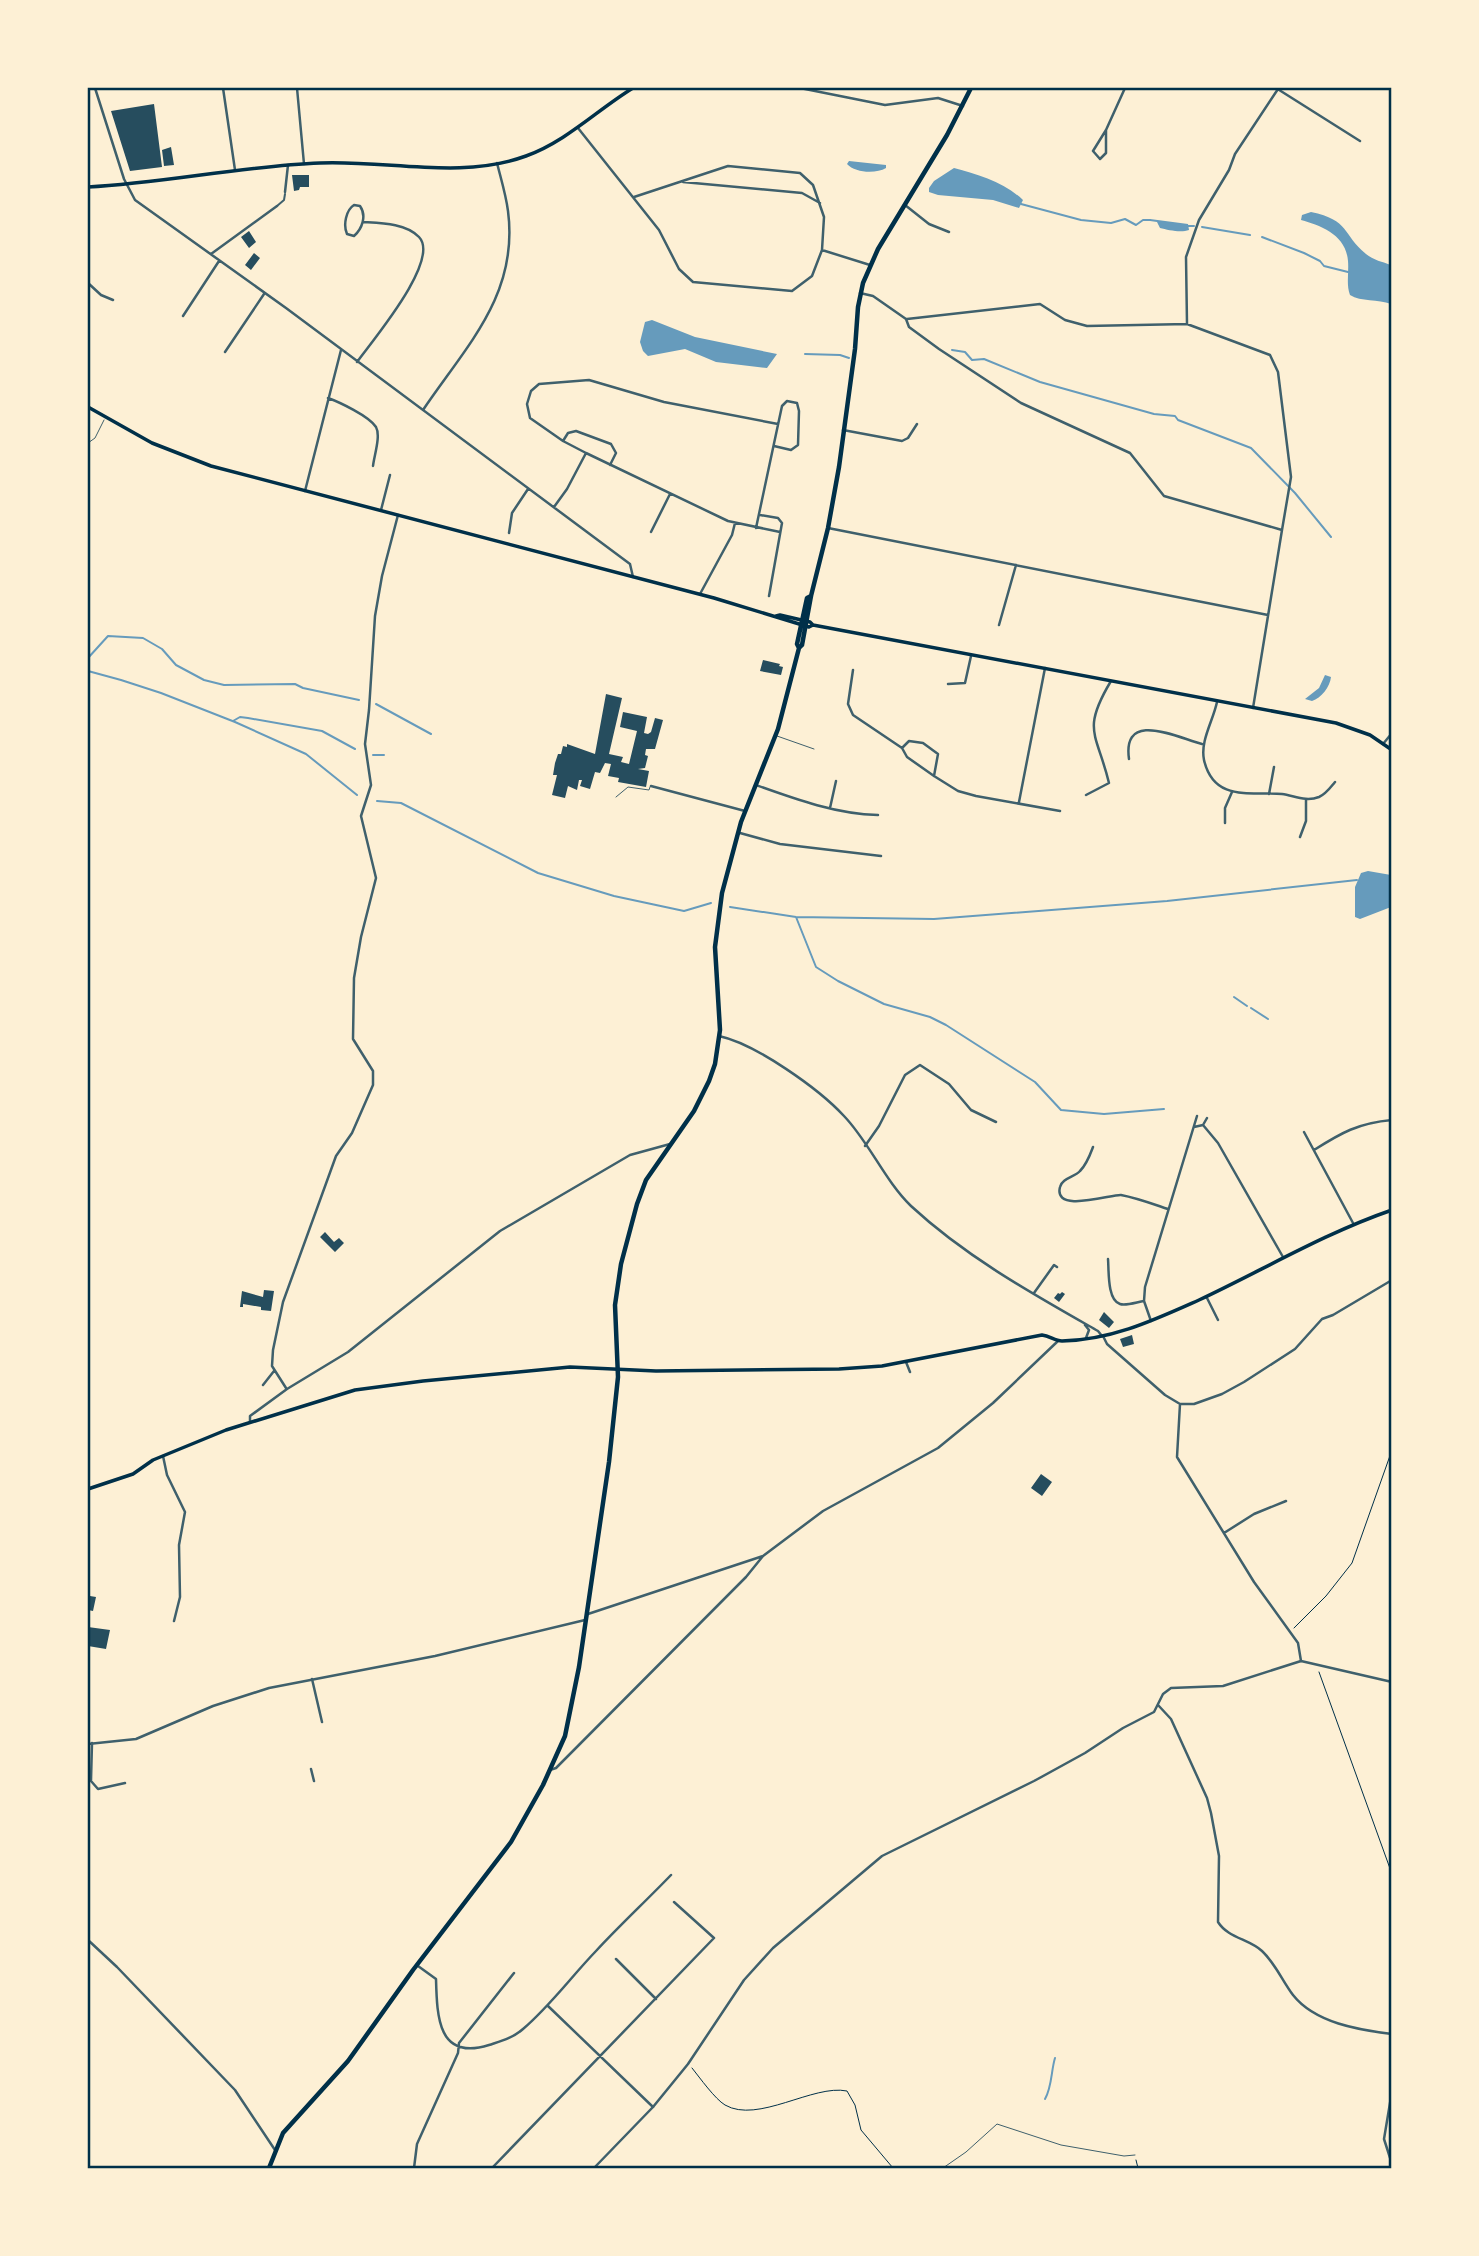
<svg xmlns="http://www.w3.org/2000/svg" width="1479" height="2256" viewBox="0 0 1479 2256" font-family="Rubik,sans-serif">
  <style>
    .water { fill: #669bbc }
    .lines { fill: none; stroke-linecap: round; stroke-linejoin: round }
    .stream { stroke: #669bbc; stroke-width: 2 }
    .building { fill: #264d5e }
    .path { stroke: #003049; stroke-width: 1 }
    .service { stroke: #3f606c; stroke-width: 1 }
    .pedestrian { stroke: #3f606c; stroke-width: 2 }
    .minor { stroke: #3f606c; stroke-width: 2.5 }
    .tertiary { stroke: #3f606c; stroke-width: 2.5 }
    .secondary { stroke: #003049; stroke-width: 3.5 }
    .primary { stroke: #003049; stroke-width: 3.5 }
    .trunk { stroke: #003049; stroke-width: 4.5 }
    .neatline { fill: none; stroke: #003049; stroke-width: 2.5 }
  </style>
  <rect width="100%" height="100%" fill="#fdf0d5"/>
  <!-- water -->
  <path class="water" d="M849,161L886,165V168C876,174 855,173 847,164Z
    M954,168C978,174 1005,183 1023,200L1019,208L993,200L938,195L929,192V188L934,181Z
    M1311,212C1350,220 1342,234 1366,254C1373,260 1383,262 1391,265V304C1378,299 1361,302 1350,295C1346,284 1349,273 1348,261C1346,235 1322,226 1301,220L1302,215Z
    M1150,219L1188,224L1189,230C1181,233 1168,230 1160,228L1157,222L1150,221Z
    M652,320L695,337L777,354L767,368L716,362L685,349L648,356L643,351L640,342L645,322Z
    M1325,675L1331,677C1330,687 1321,698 1312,701L1305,699L1319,688Z
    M1368,871L1391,875V907L1360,919L1355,917V887L1361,873Z"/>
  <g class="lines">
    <!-- stream -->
    <path class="stream" d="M1021,204L1081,220L1111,223L1125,219L1136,225L1143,220H1150
      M1188,226H1194
      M1202,227L1250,235
      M1262,237L1304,253L1320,261L1324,266L1348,272
      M952,350L965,352L972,360L984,359L1040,382L1154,414L1175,416L1178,420L1251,448L1295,493L1331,537
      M805,354L840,355L849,358
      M88,658L108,636L143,638L162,649L176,665L204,680L224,685L295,684L303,688L359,700
      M88,671L121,680L161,693L235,722L306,754L357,795
      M376,704L431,734
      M233,721L240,717L248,718L322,731L355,749
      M373,755H384
      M377,801L401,803L538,873L614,896L684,911L711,903
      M730,907L796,917L934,919L1167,901L1357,880
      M796,917L816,967L838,981L884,1004L930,1017L946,1025L1035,1082L1061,1110L1104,1114L1164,1109
      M1234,997L1247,1006
      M1251,1008L1268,1019
      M1045,2099C1052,2087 1051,2071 1055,2058"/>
  </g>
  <!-- building -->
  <path class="building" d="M154,104L162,167L130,171L111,111Z
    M171,147L174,165L164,166L162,150Z
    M292,175H309V187H300L299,190L294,191Z
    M249,231L256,242L249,248L241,237Z
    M254,253L260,258L251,270L245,265Z
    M763,660L780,664L779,666L783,667L781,675L760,671Z
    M606,694L622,698L609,754L623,757L621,762L629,764L637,731L620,727L623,712L647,717L644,733L648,734L651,732L655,718L663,720L655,749H646L645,755L648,756L645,768L638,769L649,771L646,787L618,782L619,778L608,776L611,764L605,763L600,773L595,772L590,789L580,786L582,780H579L577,790L568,786L565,798L552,795L557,775H553L555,763L558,754H561L563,746L567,747V744L595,754Z
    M325,1232L334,1242L339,1238L344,1243L335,1252L320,1237Z
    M264,1290L274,1291L271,1311L261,1310V1307L243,1304V1307H240L242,1291L263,1297Z
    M1062,1292L1065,1294L1059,1302L1054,1298L1058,1293L1060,1294Z
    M1104,1312L1114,1322L1109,1328L1099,1320Z
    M1132,1335L1134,1344L1123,1347L1120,1339Z
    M1041,1474L1052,1482L1042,1496L1031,1488Z
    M90,1596L96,1597L93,1611L88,1610Z
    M88,1627L110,1630L106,1649L88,1646Z"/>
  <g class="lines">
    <!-- path -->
    <path class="path" d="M1294,1628L1326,1596L1352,1563L1392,1450
      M1319,1672L1392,1874
      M692,2068C700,2078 715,2099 725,2105C758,2124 813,2084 847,2091L855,2105L861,2130L893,2168
      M1136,2160L1138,2168"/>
    <!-- service -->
    <path class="service" d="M88,443L95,438L104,420
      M777,736L814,749
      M616,797L628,787L649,790L650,787
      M943,2168L966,2152L997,2124L1061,2145L1124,2156L1135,2155"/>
    <!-- pedestrian -->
    <path class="pedestrian" d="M277,206L284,200L285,194"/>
    <!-- minor -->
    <path class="minor" d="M95,88L124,179L135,200L286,308L630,564L633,577
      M223,88L235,170
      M297,88L304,164
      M800,88L885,105L938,98L963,106
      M1276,88L1360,141
      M578,128L659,230L679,269L693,282L792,291L812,276L822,250L870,265
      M1106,130V153L1100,159L1093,151L1106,130L1125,88
      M683,182L802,193L820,203
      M285,192L288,165
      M634,197L728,166L800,173L813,185L824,217L822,250
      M354,205L360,206C367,216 362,229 354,236L347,234C343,225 346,210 354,205Z
      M905,205L929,224L949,232
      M211,254L277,206
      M88,283L101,295L113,300
      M860,293L873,296L906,319L909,327L939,349L1021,403L1130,453L1164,496L1282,530L1253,708
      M183,316L219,261
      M907,319L1040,304L1065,320L1087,326L1187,324L1270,355L1278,372L1291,477L1282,530
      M1187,324L1186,257L1199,220L1229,170L1235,154L1278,89
      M225,352L264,294
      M357,362C372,341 441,260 419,237C406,223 380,223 363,222
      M328,398C339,402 369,416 376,427C381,436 374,456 373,466
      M423,410C466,346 519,295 508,211C506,195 501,179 497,163
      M778,424L664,402L589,380L539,384L531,391L527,404L530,418L563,441L586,453L728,521L780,532
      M843,430L902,441L908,438L917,424
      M563,441L568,433L576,431L611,444L616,453L610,465
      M305,491L341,350
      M554,507L567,489L586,453
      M381,510L390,475
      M760,515L778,518L782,523L769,596
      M756,528L782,406L787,401L797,403L799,411L798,445L791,450L774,446
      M828,528L1268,615
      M651,532L670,494
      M509,533L512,513L528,489
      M700,594L732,535L735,523
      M999,625L1016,565
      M853,670L848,704L853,715L902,748L907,757L934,776L958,791L976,796L1060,811
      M948,684L965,683L971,656
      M1217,702C1213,721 1200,741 1204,760C1214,803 1252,791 1282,794C1295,796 1306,802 1319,797C1326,794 1330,788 1335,782
      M1383,744L1392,733
      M902,748L909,741L923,743L938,754L934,776
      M1129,759C1122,709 1178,738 1202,744
      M756,785C795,799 836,814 878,815
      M651,786L745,811
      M1269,794L1274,767
      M1086,795L1109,783C1097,733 1081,731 1111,681
      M1019,802L1045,668
      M830,808L836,781
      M1225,823V808L1232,792
      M740,833L780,844L881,856
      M1300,837L1306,821V800
      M1203,1125L1218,1143L1283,1257
      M1194,1127L1203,1125L1207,1118
      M1304,1132L1353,1223
      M865,1146L879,1126L905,1075L920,1065L949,1084L971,1110L996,1122
      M1093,1147C1090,1155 1087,1164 1080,1171C1075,1177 1062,1178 1060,1187C1053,1214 1112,1194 1121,1195C1137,1198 1153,1204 1168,1209
      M1314,1150C1341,1133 1358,1123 1392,1120
      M1108,1259C1109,1270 1107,1300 1120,1304C1126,1306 1137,1302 1144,1301
      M1034,1293L1054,1265L1057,1267
      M1207,1298L1218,1320
      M1151,1321L1144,1301L1145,1287L1197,1116
      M1103,1336L1107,1344L1165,1395L1180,1404H1194L1222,1394L1244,1382L1295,1349L1322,1319L1333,1315L1392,1280
      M906,1362L910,1372
      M263,1385L274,1371
      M286,1388L272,1366L273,1350L283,1302L336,1156L352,1133L373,1085V1071L353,1039L354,978L361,937L376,878L361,816L371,785L365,744L369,710L375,616L382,576L398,515
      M1180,1404L1177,1457L1254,1582L1298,1643L1301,1661
      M163,1456L167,1475L185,1512L179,1545L180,1597L174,1621
      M1224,1533L1254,1514L1286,1501
      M312,1679L322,1722
      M92,1743L91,1781L98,1789L125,1783
      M311,1769L314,1781
      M616,1959L656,1999
      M418,1966L436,1979C437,2017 438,2061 489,2045C501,2041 513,2038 523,2029C550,2006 571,1977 596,1951C620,1925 646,1901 671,1875
      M548,2006L653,2107
      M414,2168L417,2144L458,2053L459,2043L514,1973
      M492,2168L714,1938L674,1902"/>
    <!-- tertiary -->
    <path class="tertiary" d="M719,1036C756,1044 819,1089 844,1116C869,1142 885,1181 911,1206C966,1257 1033,1294 1098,1331L1102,1336
      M1085,1325L1089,1330L1086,1338
      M250,1421V1416L287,1389L348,1352L500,1231L630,1155L670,1144
      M588,1614L763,1556L823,1511L938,1448L993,1403L1058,1341
      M1158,1705L1171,1719L1207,1798L1211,1813L1219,1856L1218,1922C1228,1938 1249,1939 1262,1951C1275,1963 1283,1982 1293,1995C1315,2023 1359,2030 1392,2034
      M88,1744L136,1739L213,1706L269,1688L435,1656L585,1620
      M550,1770L556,1768L746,1577L763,1556
      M88,1940L117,1967L235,2090L275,2150
      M1392,2091L1384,2139L1392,2164
      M594,2168L653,2107L688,2064L744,1980L773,1948L882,1856L1034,1781L1085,1753L1123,1728L1154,1712L1163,1694L1171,1688L1223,1686L1301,1661L1392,1682"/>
    <!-- secondary -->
    <path class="secondary" d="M88,1489L133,1474L153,1460L226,1430L355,1390L423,1381L570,1367L656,1371L839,1369L882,1366L1042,1335C1050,1336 1055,1341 1062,1341C1112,1340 1154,1320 1199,1300C1263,1270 1325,1233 1392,1210"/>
    <!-- primary -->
    <path class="primary" d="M88,187C165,183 242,166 320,163C389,160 460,180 526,156C567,141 597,110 633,88
      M88,407L152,443L211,466L714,598L809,627L813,625
      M776,616L780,615L810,622L813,625L1336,723L1370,735L1392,750"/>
    <!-- trunk -->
    <path class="trunk" d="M799,648L797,644L807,598L811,596
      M269,2168L283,2133L348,2061L413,1970L511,1842L543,1785L565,1736L579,1667L609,1462L618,1377L615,1305L621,1264L637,1204L646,1180L694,1111L709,1081L715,1064L720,1030L715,947L722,893L741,822L778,729L799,648L802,645L811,596L828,528L839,467L855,349L858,307L863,283L878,249L947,135L971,88"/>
  </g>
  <!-- border -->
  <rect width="1479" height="2256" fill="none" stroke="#fdf0d5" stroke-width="178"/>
  <rect x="89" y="89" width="1301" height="2078" class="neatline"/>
</svg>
